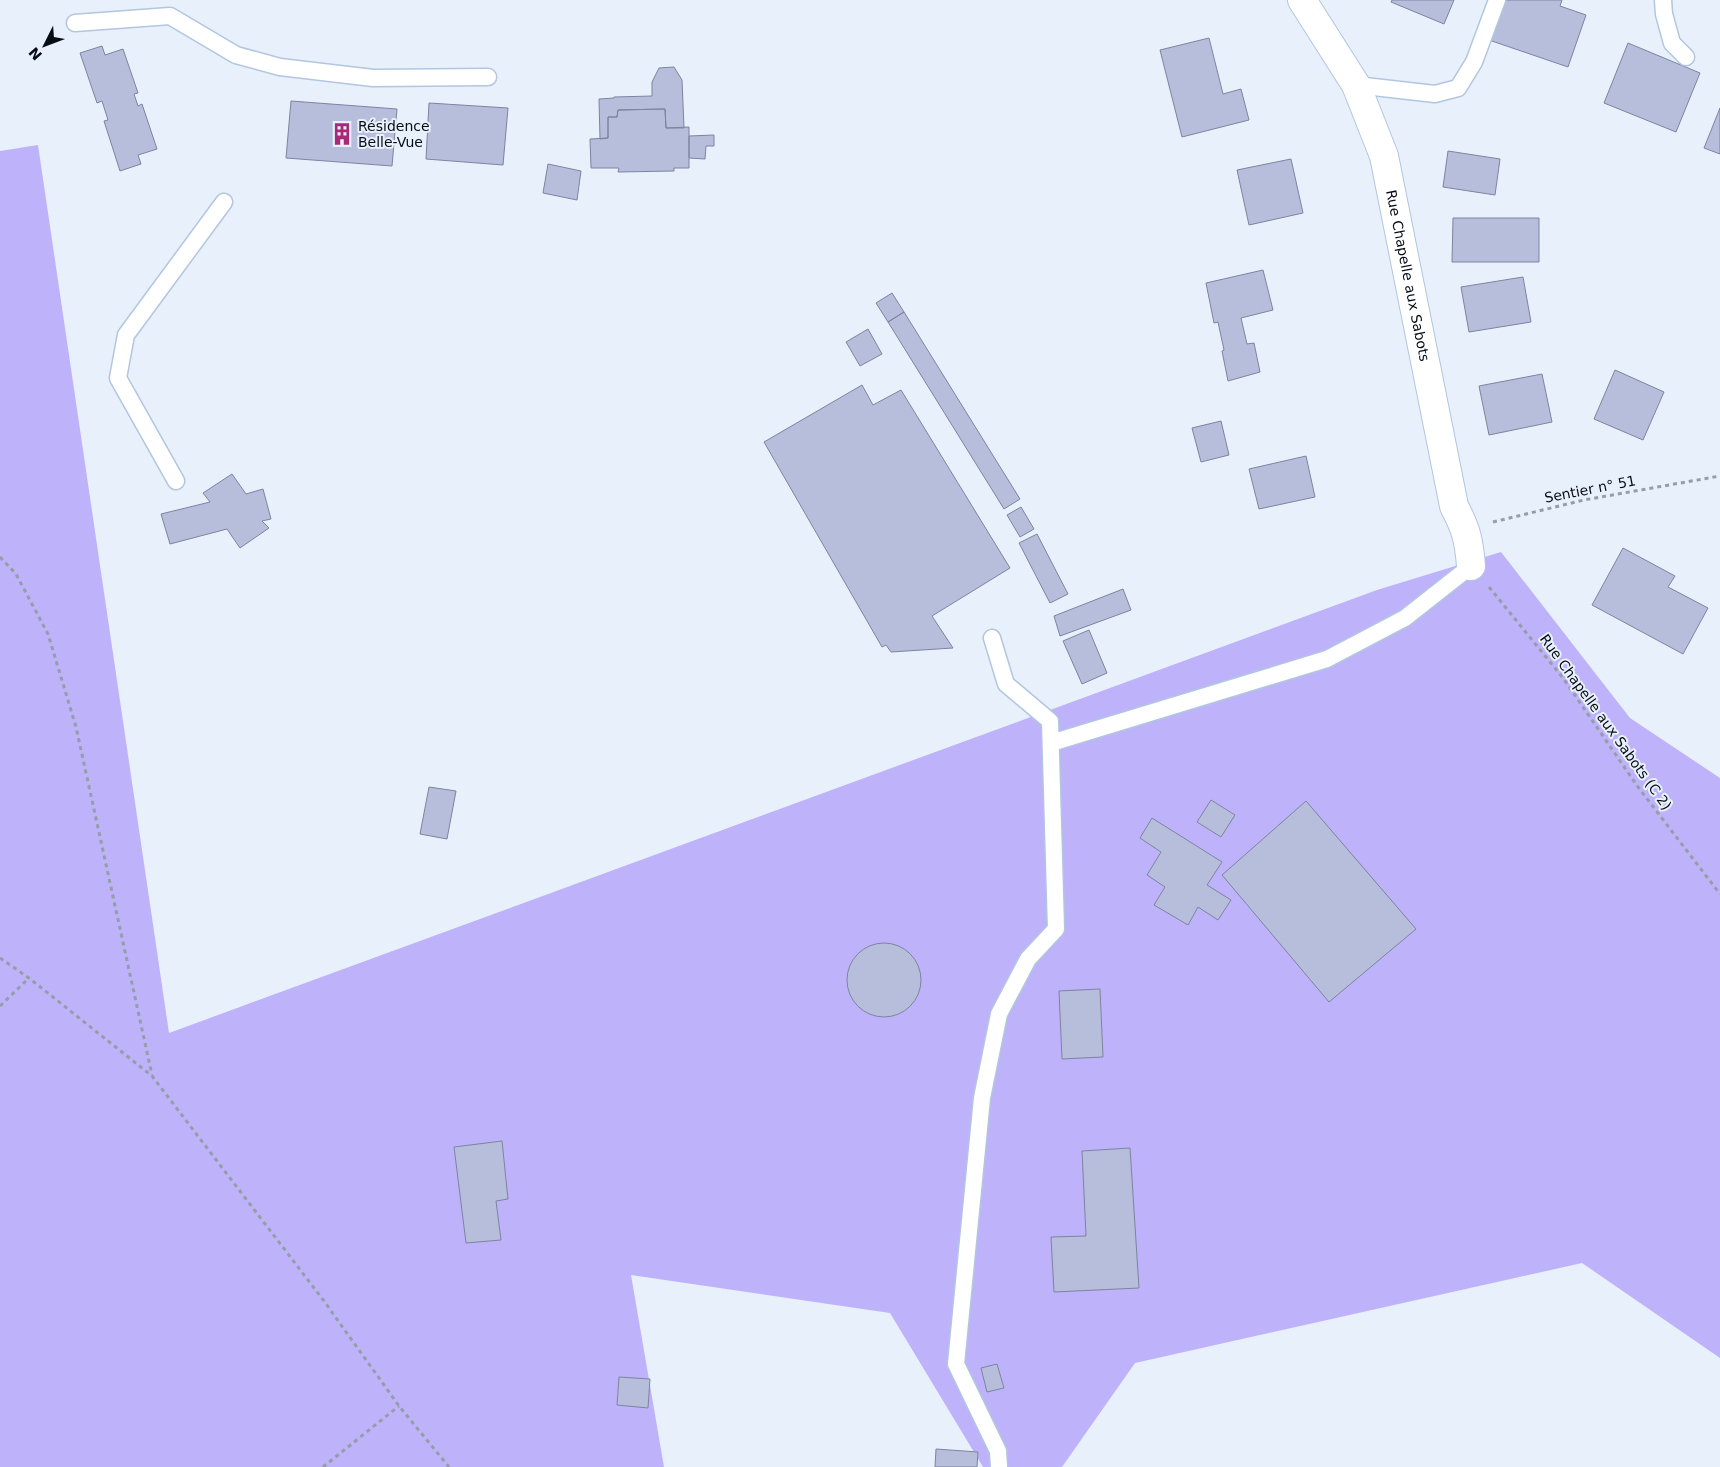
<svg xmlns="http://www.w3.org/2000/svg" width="1720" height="1467" viewBox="0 0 1720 1467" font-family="'DejaVu Sans',sans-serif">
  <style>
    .forest { fill: #beb2fb }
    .building { fill: #b6bedc; stroke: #7d84a0 }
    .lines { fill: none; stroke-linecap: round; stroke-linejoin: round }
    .service-casing { stroke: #b2c6e0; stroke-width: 19 }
    .minor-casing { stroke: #b2c6e0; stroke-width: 30 }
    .path { stroke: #959da7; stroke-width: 3; stroke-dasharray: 4 4; stroke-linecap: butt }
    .service { stroke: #fff; stroke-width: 16 }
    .minor { stroke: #fff; stroke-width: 28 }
    .labels { text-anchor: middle; stroke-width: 4; stroke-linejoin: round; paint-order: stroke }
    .poi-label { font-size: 14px; fill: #070d15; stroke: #e8f0fb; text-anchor: start }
    .street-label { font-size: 14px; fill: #070d15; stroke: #e8f0fb }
  </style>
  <rect width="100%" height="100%" fill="#e8f0fb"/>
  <!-- forest -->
  <path class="forest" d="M38,145L169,1033L1377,590L1501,552L1630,718L1720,778V1358L1582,1263L1135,1363L1062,1467H983L890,1313L631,1275L664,1467H0V151Z"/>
  <!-- building -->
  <path class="building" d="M1392,0H1454L1444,24L1391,2Z
    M1499,0H1562L1560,6L1586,15L1568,67L1486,39Z
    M1209,38L1223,94L1241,89L1249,120L1182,137L1160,50Z
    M1628,43L1700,73L1676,132L1604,103Z
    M102,46L105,55L123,49L138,93L134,94L138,106L142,104L157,149L138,155L141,164L120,171L104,121L108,120L102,101L97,103L80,53Z
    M674,67L682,80L684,128H666L665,109L618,110L617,117H608V138L600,139L599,99L614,98V97L652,96V82L659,68Z
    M291,101L397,109L392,166L286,158Z
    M429,103L508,108L503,165L426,159Z
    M1720,108V154L1704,148Z
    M665,109L666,128L689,127V168H674V171L618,172L619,168H591L590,139L608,138V117H617L618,110Z
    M714,135V146H706L705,159L689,158V136Z
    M1448,151L1500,159L1495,195L1443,187Z
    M1291,159L1303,213L1249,225L1237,170Z
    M548,164L581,171L577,200L543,193Z
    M1453,218H1539V262H1452Z
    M1263,270L1273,310L1241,318L1247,344L1254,343L1260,372L1228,381L1222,351L1224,350L1218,322L1214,323L1206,283Z
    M1523,277L1531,322L1469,332L1461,287Z
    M892,293L904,312L888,322L876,303Z
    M904,312L1020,499L1004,509L888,322Z
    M868,329L882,354L860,366L846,342Z
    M1615,370L1664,392L1643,440L1594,419Z
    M1542,374L1552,422L1489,435L1479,386Z
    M862,385L873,405L901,390L1010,568L932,616L953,648L891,652L886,645L882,647L764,442Z
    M1221,421L1229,455L1201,462L1192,428Z
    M1306,456L1315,497L1259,509L1249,469Z
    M232,474L246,494L263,489L271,519L262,521L269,528L240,548L227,529L170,544L161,514L210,502L203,493Z
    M1021,507L1034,529L1020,537L1007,515Z
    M1037,534L1068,594L1050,603L1019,543Z
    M1623,548L1675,576L1668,587L1708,608L1683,654L1592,605Z
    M1123,589L1131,610L1060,636L1054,616Z
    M1089,630L1107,673L1082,684L1063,641Z
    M429,787L456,791L447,839L420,834Z
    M1211,800L1235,815L1221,837L1197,822Z
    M1306,801L1416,929L1329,1002L1222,875Z
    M1152,818L1222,862L1207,885L1231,900L1218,920L1198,907L1188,925L1154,905L1165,887L1147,875L1161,852L1140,838Z
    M847 980a37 37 0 1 1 74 0a37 37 0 1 1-74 0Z
    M1100,989L1103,1057L1062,1059L1059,991Z
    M502,1141L508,1199L496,1201L501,1240L466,1243L454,1147Z
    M1130,1148L1139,1288L1054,1292L1051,1237L1086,1236L1082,1151Z
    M997,1364L1004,1388L987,1392L981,1368Z
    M619,1377L650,1379L648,1408L617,1405Z
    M936,1449L978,1452L977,1467H935Z"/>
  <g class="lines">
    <defs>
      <path id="service" d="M1663,0L1664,14L1672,43L1686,57
        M75,23L170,16L236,55L280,67L373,78L488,77
        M1356,85L1435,94L1458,88L1474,62L1497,0
        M176,481L118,378L126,335L224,202
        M992,638L1006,684L1050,721L1056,929L1028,959L999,1014L982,1098L956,1364L998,1451L999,1467
        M1051,743L1327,659L1405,618L1471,566"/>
      <g id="minor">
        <path id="s1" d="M1302,0L1356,85L1384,156L1454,506C1466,529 1469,540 1471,566"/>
      </g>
    </defs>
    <!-- service casing -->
    <use href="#service" class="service-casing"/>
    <!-- minor casing -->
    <use href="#minor" class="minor-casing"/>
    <!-- path -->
    <path class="path" d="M1493,522L1584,500L1720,476
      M0,557L16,574L48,634L76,727L152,1075
      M1489,587L1563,678L1638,787L1720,894
      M0,958L29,978L152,1076L324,1301L399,1406L449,1467
      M0,1006L29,978
      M323,1467L399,1406"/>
    <!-- service -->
    <use href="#service" class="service"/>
    <!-- minor -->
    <use href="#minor" class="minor"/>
  </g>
  <!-- icons -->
  <defs>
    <symbol id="building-bare" viewBox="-9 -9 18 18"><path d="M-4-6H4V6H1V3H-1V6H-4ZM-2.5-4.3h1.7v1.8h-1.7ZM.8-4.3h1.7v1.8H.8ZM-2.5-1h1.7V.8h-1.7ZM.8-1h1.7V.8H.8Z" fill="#a92978" stroke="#e8f0fb" stroke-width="2.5" paint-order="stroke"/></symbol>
  </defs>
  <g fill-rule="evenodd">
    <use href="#building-bare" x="326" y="118" width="32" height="32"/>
  </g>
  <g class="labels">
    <!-- poi labels -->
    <g class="poi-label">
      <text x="358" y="131">Résidence<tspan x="358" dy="16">Belle-Vue</tspan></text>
    </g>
    <!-- street labels -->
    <g class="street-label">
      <text dy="5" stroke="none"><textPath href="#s1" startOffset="299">Rue Chapelle aux Sabots</textPath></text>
      <text transform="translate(1590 489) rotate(-11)" y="5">Sentier n° 51</text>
      <text transform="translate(1606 722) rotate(54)" y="5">Rue Chapelle aux Sabots (C 2)</text>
    </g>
  </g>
  <!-- north arrow -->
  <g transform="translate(45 45) rotate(228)" stroke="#e8f0fb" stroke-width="4" paint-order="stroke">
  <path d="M0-4L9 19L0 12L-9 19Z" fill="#070d15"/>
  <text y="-8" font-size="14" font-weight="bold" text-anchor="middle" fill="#070d15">N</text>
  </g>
</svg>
